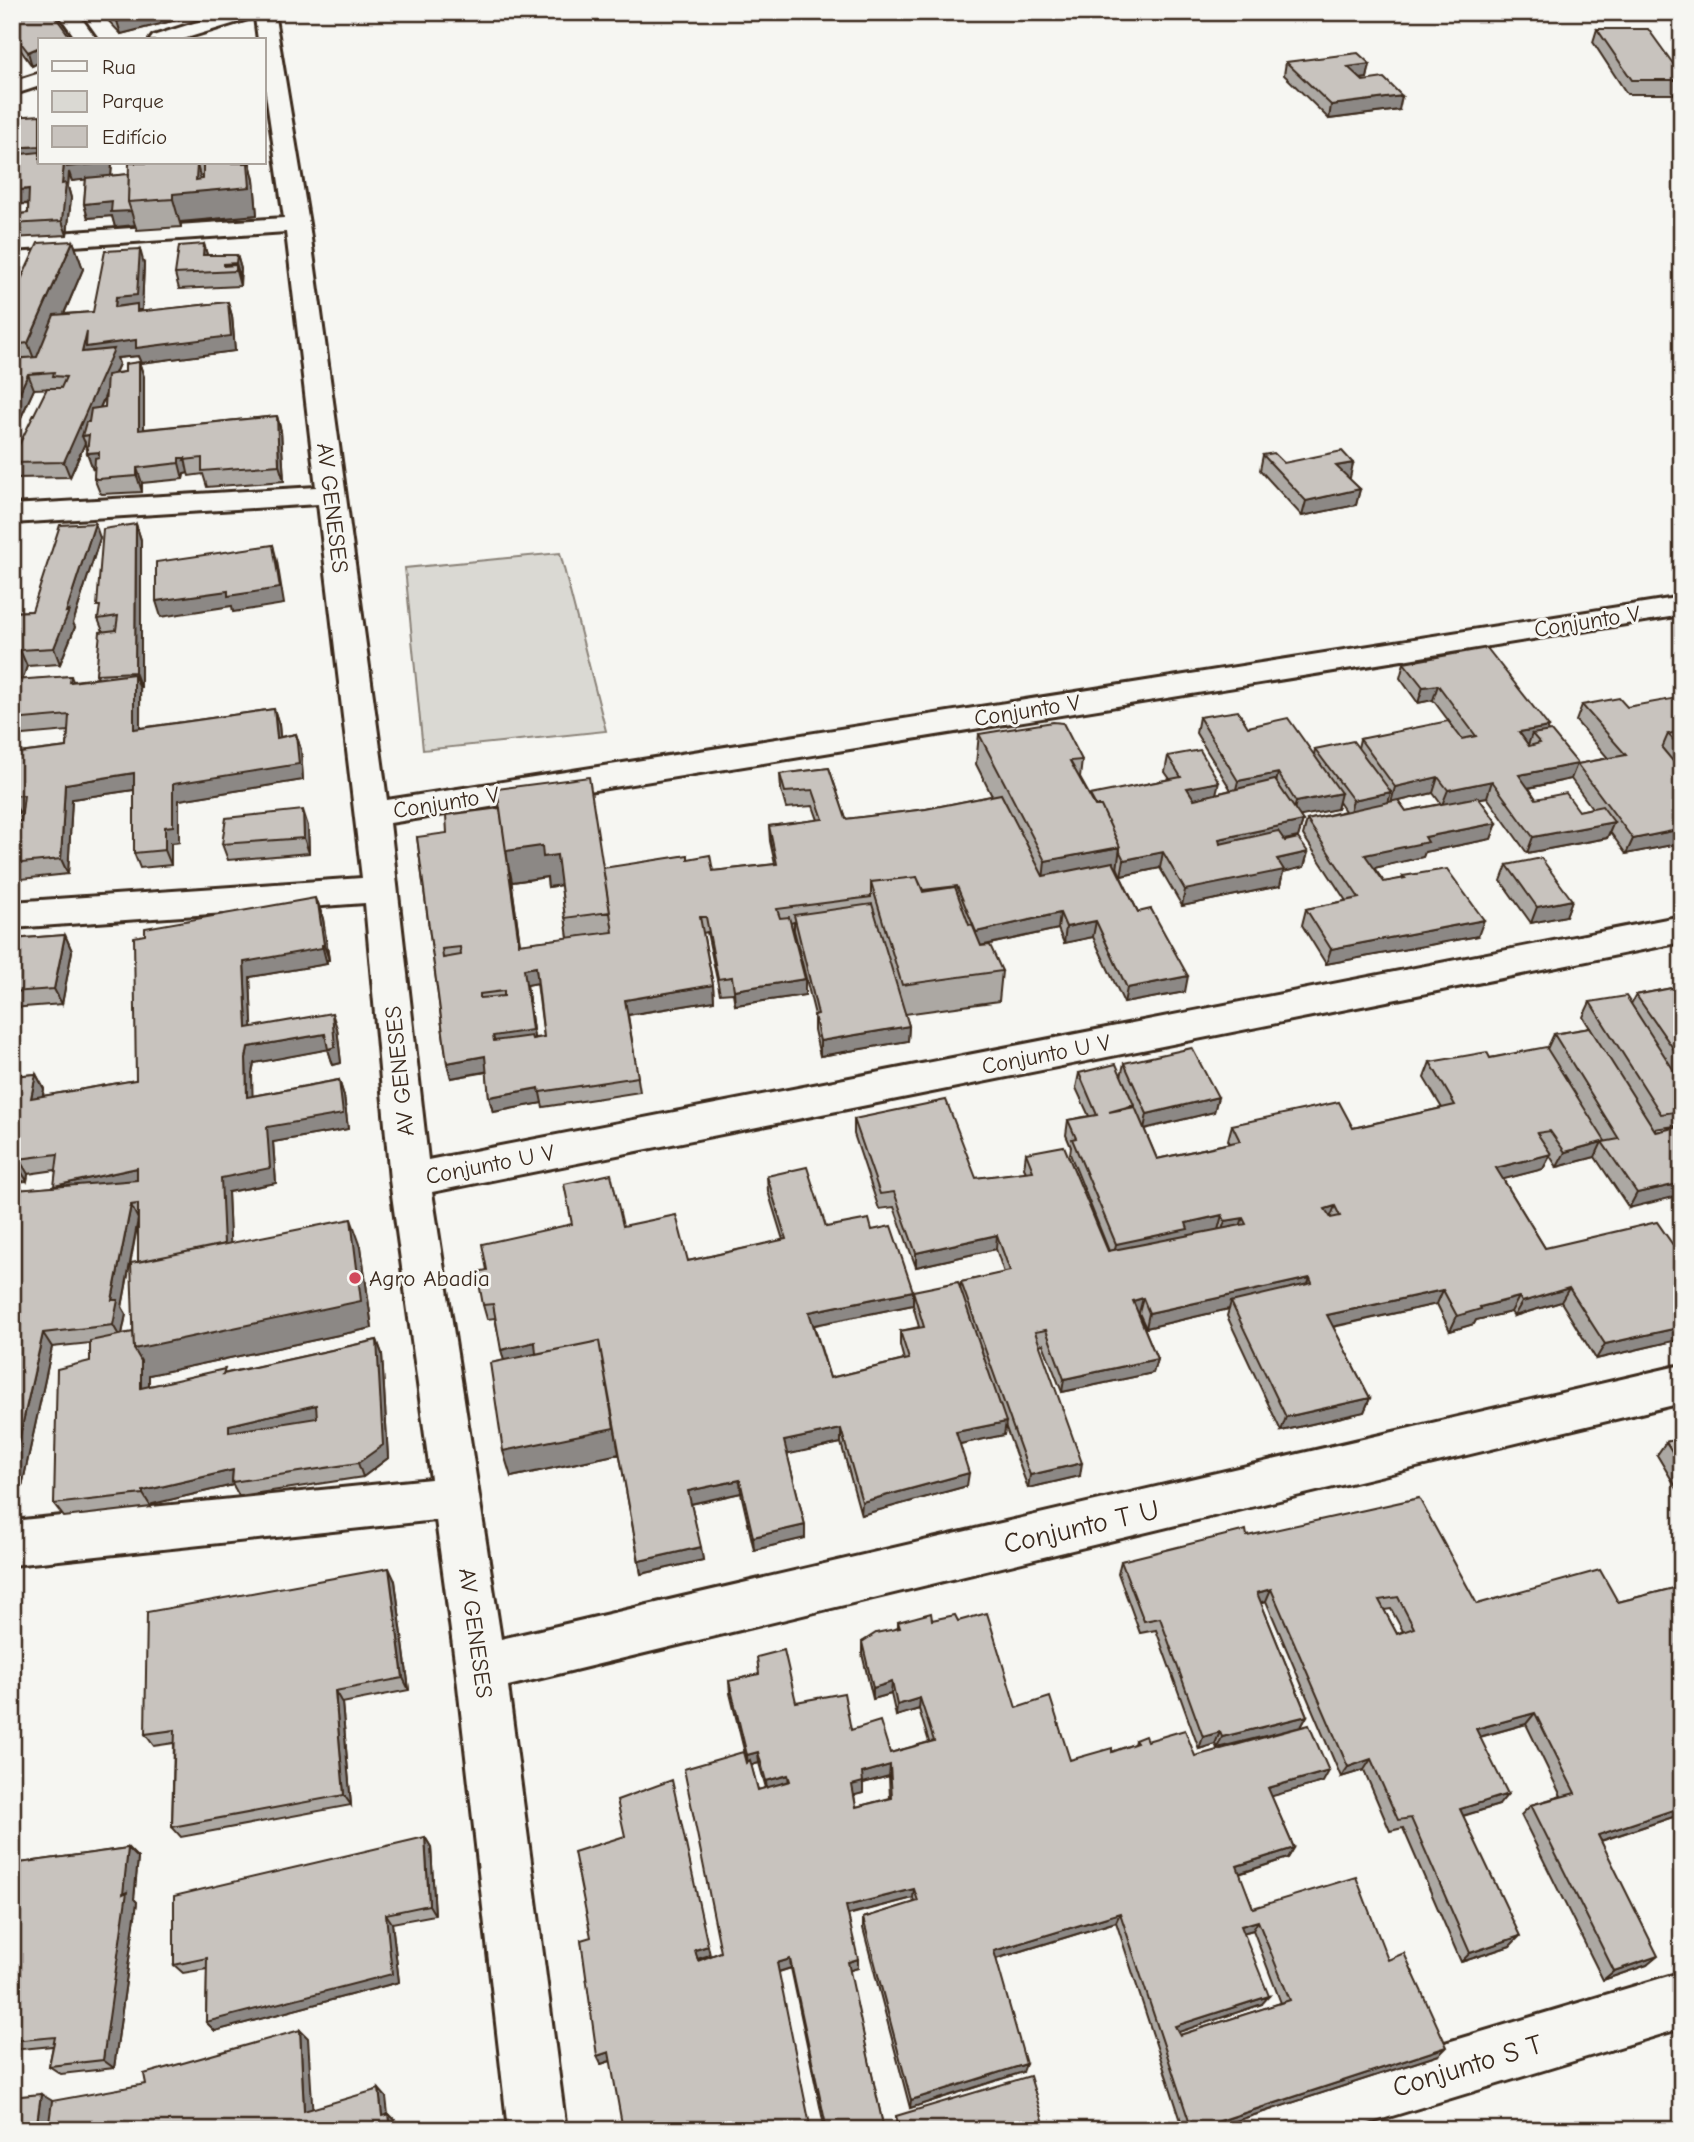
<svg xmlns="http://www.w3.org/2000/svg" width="1694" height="2142" viewBox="0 0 1694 2142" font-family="'Comic Neue',sans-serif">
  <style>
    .green { fill: #dad9d3; stroke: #8a8278; stroke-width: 2 }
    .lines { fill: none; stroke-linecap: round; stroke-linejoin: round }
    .minor-casing { stroke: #3b2a1e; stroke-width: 6 }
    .minor { fill: #f6f6f2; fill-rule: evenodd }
    .wall { fill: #aca8a3; stroke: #3b2a1e; stroke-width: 2; fill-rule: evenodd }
    .shaded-wall { fill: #8c8885; stroke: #3b2a1e; stroke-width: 2; fill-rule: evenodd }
    .building { fill: #c8c3be; stroke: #3b2a1e; stroke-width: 2; fill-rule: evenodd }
    .poi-dot { fill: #d1495b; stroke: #f6f6f2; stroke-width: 2.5 }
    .labels { text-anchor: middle; stroke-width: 6; stroke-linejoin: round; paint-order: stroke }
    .street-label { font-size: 23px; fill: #3b2a1e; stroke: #f6f6f2 }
    .poi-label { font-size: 23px; fill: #3b2a1e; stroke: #f6f6f2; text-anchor: start }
    .near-street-label { font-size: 28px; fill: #3b2a1e; stroke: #f6f6f2 }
  </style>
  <rect width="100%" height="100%" fill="#f6f6f2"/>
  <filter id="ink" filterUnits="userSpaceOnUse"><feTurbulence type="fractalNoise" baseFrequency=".0143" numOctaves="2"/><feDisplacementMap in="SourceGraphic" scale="14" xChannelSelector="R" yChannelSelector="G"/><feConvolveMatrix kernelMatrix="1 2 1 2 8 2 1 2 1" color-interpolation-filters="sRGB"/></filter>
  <g filter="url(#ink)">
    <!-- green -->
    <path class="green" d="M560,553L606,731L423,750L405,568Z"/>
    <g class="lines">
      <defs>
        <path id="minor" d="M57,12H77L97,40H77Z
          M229,12H274L309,224L387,800L1682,597V615L390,823L428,1160L1682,916V942L432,1192L501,1639L1682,1365V1403L508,1686L566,2130H508L456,1668L436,1520L12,1565V1521L431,1479L390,1180L365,903L12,928V902L362,878L318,504L12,523V505L316,487L286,232L12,250V236L284,218L264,80V40H258L255,17L180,40H150L153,36Z
          M40,73V86L12,95V82Z
          M1682,1972V2028L1346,2130H1222L1231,2110L1251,2101Z"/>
      </defs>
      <!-- minor casing -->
      <use href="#minor" class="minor-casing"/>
      <!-- minor -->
      <use href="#minor" class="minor"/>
    </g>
    <!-- wall -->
    <path class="wall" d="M12,12L70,37L71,40H40V62L32,66L12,38Z
      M100,12H179L180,19L121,34Z
      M1597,29L1682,76V89L1680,94H1627L1593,42Z
      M1286,62L1370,64L1367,78L1361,79L1399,110L1329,119L1284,75Z
      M12,117L64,163H112L111,176L129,174V163H250L254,180L257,215L181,222V227L137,230L135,225L115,227L112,216L88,218L84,204L86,179L72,181L69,172L68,187L71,198L67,235L12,238V215L28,213V204L12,205V155H13L12,151Z
      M73,241L83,269L64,314L93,312L144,264L142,310H139V312L228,302L232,316L235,351L141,363L138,356L117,358L119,364L115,373L125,372L139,362L144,377V429L277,416L281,431L284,481L207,487L203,474L189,476L188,473L184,474L183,479L142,483V492L102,494L100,493L94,478L95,468L93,469L85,443L70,477L16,478L12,468V459L57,388L34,389L12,437V274L24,273ZM106,395L105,407L100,408Z
      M204,244L207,255H237L241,269L240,286L179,289L175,274Z
      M1263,455L1284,463H1353L1349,479L1360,489L1356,505L1302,516L1260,470Z
      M136,524L141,540L140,728L274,709L279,725L280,737L296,734L301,750L303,780L179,800V842L171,843V865L140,868L134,853V790L72,799L68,874L12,880V754L67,747L68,731L12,736V612L32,611L100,538L73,623L75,627L60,664L27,666L22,680L71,676L73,681L98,678L96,674L103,631L98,619ZM22,811L21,821L16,822L19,812Z
      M1404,663L1547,731L1578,764L1608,758L1576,721L1582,705L1627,707L1682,704V843L1626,854L1610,832L1607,838L1527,853L1487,797L1479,798L1497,823L1491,839L1425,852L1423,857L1374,868L1384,882L1402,879L1403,876L1478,936L1326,964L1302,925L1306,909L1346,901L1303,835L1307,820L1345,811L1339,802L1337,809L1299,816L1303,821L1298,837L1285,840L1308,852L1304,867L1283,872L1280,886L1182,906L1160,868L1121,876L1117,867V869L1138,912L1185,992L1124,1003L1093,937L1064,943L1058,929L981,946L1002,971L999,1001L905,1014L909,1026L908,1041L820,1056L814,1030V1015H815L794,930V922L791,923L805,995L735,1005L733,993L720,994L707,932L703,933L713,985L714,1001L628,1015L640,1092L543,1107L542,1103L493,1112L489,1097L487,1072L451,1078L447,1063L417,837L603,868L688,859L713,871L775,864L770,841L769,826L818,820L813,806L786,808L781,790L780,774L829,768L846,819L926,809L992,796L976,764L979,734L1082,760L1080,778L1090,796L1170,779L1165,772L1168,756L1216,794L1231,790L1196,733L1199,717L1248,727L1314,755L1315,749L1358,748L1360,739L1454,728L1433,700L1418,703L1400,678ZM1571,779L1592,808L1579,811L1536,799L1529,788ZM1433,793L1441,804L1406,811L1399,801ZM510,871L512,882L547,877L548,887L561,885L568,938L520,944ZM537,983L544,1037L534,1038L527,985Z
      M1682,678V688L1679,685Z
      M308,826L309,853L228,860L222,844Z
      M1507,865L1572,900L1566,916L1531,923L1501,881Z
      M318,903L323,919L329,960H327V964L250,977L252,1027L337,1028L341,1063L333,1065L328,1049L254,1063L252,1073V1096L339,1080L344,1096L348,1129L273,1142L276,1183L228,1192L230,1243L361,1247L372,1328L149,1375V1386L227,1373L377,1340L382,1354L388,1458L363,1477L239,1496L233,1485L152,1504L151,1507L64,1517L54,1504L90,1361V1343L52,1347L18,1505L12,1506V1188L18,1187L19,1190L55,1187L56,1170L28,1174L27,1181L12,1182V1060L22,1075L36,1074L44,1089L43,1096L136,1080ZM138,1222V1262L133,1332L122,1334L126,1314L122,1307Z
      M65,935L72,951L62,1004L12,1008V939Z
      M1682,986V1125L1654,1129L1656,1132L1682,1126L1629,1208L1595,1157L1557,1167L1550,1156L1543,1169L1503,1179L1545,1248L1682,1258V1339L1596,1359L1561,1302L1514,1316L1511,1312L1476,1320L1474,1324L1450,1331L1437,1304L1333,1327L1370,1398L1364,1412L1281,1431L1227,1316L1229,1309L1146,1328L1139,1313H1138L1157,1359L1153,1373L1062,1392L1043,1344L1039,1345L1080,1476L1028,1488L1005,1425L1004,1435L960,1444L967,1486L861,1515L841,1443L787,1454L805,1525V1538L754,1550L741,1493L691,1504L703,1560L641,1574L608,1388L619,1454L511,1477L504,1360L495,1318L487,1319L483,1305L487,1270L572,1224L623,1226L688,1261L783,1240L768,1191L767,1176L826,1227L872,1230L913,1291L960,1289L961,1282L1004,1273L996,1249L916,1267L894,1207L879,1209L854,1134V1119L976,1178L1026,1172L1024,1168L1026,1153L1108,1251H1109L1070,1154L1071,1147L1066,1135L1068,1120L1089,1116L1076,1088L1079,1073L1121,1077L1124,1063L1218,1097L1214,1112L1144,1129L1157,1159L1230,1143L1228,1140L1232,1125L1353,1128L1442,1108L1424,1078L1430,1062L1490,1058L1547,1049L1554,1034L1590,1028L1583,1017L1590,1002L1631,1004L1636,995ZM913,1305L919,1327L900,1331V1345L904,1360L830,1378L814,1325Z
      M1682,1438V1497L1657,1455L1666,1442Z
      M1247,1536L1477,1604L1618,1602L1682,1586V1814L1601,1841L1647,1965L1603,1980L1521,1815L1531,1805L1561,1796L1526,1724L1480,1737L1499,1805L1463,1816L1510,1946L1461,1962L1403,1828L1390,1831L1364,1770L1341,1777L1266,1601L1261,1603L1307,1716L1301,1727L1217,1748L1215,1744L1199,1749L1156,1630L1140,1633L1118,1573L1121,1561ZM1391,1609L1403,1631L1397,1634L1384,1610Z
      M395,1581L409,1690L342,1703L351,1805L181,1837L172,1827L174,1743L154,1746L145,1734Z
      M932,1620L958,1621L1016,1708L1070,1760L1112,1752L1134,1744L1135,1740L1147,1741L1195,1756L1323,1782L1271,1796L1294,1848L1288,1858L1239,1874L1253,1908L1388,1960L1439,2055L1208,2130H1184L1116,1922L996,1959L1023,2072L910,2108L863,1928V1918L914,1903L913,1898L848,1915L858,1968L849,1970L884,2130H825L791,1968L779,1972L611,2061L601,2064L581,1940L710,1955L697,1959L698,1961L721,1952L746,1763L747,1762L730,1693L729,1681L796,1702L851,1730L890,1753L929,1742L919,1709L896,1716L891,1694L873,1699L862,1654V1642L898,1628V1622ZM759,1763L766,1788L758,1790L751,1765ZM889,1776L890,1798L856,1807L854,1795L863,1793V1783ZM1253,1930L1281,2003L1180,2035L1178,2032L1262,2004L1243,1933Z
      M425,1837L431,1847L435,1915L392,1923L399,1982L215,2031L206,2022L207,1969L183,1973L174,1965Z
      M128,1848L138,1858L134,1899L137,1902L114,2068L61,2074L49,2066L53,2046L12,2050V1864Z
      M896,2116L1046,2130H897L896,2123Z"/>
    <!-- shaded-wall -->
    <path class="shaded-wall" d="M151,12H179L180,19L121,34L117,21Z
      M40,47V62L32,66L28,52Z
      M1370,64L1367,78L1345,81L1348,67Z
      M1402,96L1399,110L1329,119L1331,105Z
      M40,146V160L16,162L12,151V148Z
      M64,163H112L111,177L72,181L69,172L68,187L71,198L67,235L62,221V184Z
      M135,163H250L254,180L257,215L181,222V227L173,199V194ZM197,165H203L204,191Z
      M29,189L34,203L12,205V191Z
      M112,201L131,211L135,225L115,227L112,216L88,218L84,204Z
      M73,241L83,269L39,372L28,343Z
      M204,244L208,258L203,255Z
      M140,249L144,264L142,310H139L142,319L115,307L116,297Z
      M237,255L241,269L240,277L236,263Z
      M236,265L240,280V286L236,271Z
      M228,302L232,316L235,351L141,363L138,356L117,358L119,364L88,435L82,436L85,443L70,477L64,462L82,352L87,331Z
      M139,362L144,377V445L139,430Z
      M28,374L34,389L12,437V409Z
      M277,416L281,431L284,481L279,465Z
      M99,452L104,467L93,469L87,453Z
      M179,458H185L188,473L184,474L183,479L179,463Z
      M1353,463L1350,478L1333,482L1336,466Z
      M137,468L142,483V492L137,476Z
      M1360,489L1356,505L1302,516L1306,501Z
      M95,523L100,538L73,623L75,627L60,664L54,648Z
      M136,524L141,540V688L135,672Z
      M273,545L277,561L284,604L233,612L232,606L161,617L156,601Z
      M20,650L27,666L17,696L12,686V673Z
      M134,674L140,689V745L134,729Z
      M1438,685L1433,700L1418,703L1423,687Z
      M274,709L279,725L282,754L277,738Z
      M1549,727L1543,743L1532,734L1528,745L1519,732Z
      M296,734L301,750L303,780L179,800V842L171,843V865L165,850V827L173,784Z
      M1577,764L1571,779L1513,791L1519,775Z
      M134,773L140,789L72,799L68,874L61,859L65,784Z
      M1278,773L1275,789L1234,797L1238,781Z
      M1438,777L1433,793L1391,803L1395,787Z
      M1492,781L1487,797L1442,805L1448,790Z
      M1219,782L1215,798L1184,804L1187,788Z
      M1391,792L1387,807L1349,816L1353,800Z
      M1341,793L1337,809L1292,818L1296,802Z
      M12,798L19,812L12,839Z
      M500,808L542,846L557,855L562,885L548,887L547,877L512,882L510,871L522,960Z
      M303,810L308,826L309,853L304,838Z
      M1303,821L1298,837L1215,855L1219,839Z
      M1614,822L1607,838L1527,853L1533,837Z
      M1497,823L1491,839L1425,852L1423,857L1361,871L1365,855L1425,837Z
      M1682,829V843L1626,854L1633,839Z
      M1120,847L1116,877L1042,891L1045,861Z
      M1163,852L1160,868L1121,876L1124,860Z
      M1308,852L1304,867L1283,872L1280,886L1182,906L1185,890L1277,859Z
      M315,898L320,912L318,903L323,919L329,960L324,945Z
      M1572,900L1566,916L1531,923L1537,907Z
      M1060,913L1058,929L975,947L976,932Z
      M1484,920L1478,936L1326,964L1331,949Z
      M1096,921L1093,937L1064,943L1066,927Z
      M65,935L72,951L62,1004L54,989Z
      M322,945L327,964L250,977L253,1043L247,1028L244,962Z
      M536,967L538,983L527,985L535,1045L497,1057L493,1036L524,969Z
      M1188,976L1185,992L1124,1003L1127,988Z
      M805,979V995L735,1005L734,990Z
      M713,985L714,1001L627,1015L625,1000Z
      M332,1013L337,1028L341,1063L333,1065L328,1049Z
      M909,1026L908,1041L820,1056V1041Z
      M325,1034L330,1049L254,1063L252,1073L253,1112L247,1097L246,1058L248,1047Z
      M485,1056L489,1071L451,1078L447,1063Z
      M13,1060L22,1075L12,1079V1066Z
      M36,1074L44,1089L39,1113L31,1098Z
      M339,1080L344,1096L348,1129L273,1142L276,1183L228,1192L231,1258L146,1291L221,1178L267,1127Z
      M539,1088L542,1103L493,1112L489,1097Z
      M1218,1097L1214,1112L1144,1129L1147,1114Z
      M1602,1142L1595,1157L1557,1167L1565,1152Z
      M1551,1154L1543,1169L1489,1183L1496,1168Z
      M19,1159L28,1174L27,1181L18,1166Z
      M137,1168L145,1183L63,1200L54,1186Z
      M1682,1183V1195L1629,1208L1637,1193Z
      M131,1205L138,1219L122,1307L126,1314L121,1339L113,1325L112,1300Z
      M1335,1206L1329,1221L1325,1209Z
      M1222,1215L1218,1230L1113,1259L1116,1244L1186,1223Z
      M1243,1218L1238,1232L1220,1236L1225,1221Z
      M351,1219L361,1247L372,1328L149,1375V1401L141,1388L134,1349Z
      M997,1235L996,1249L916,1267V1253Z
      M1310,1278L1305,1293L1231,1302L1229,1309L1146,1328L1149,1313Z
      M1569,1288L1561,1302L1514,1316L1522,1302Z
      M1443,1290L1437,1304L1322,1329L1327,1315Z
      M913,1291V1305L810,1326L809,1312Z
      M1519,1297L1511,1312L1476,1320L1474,1324L1450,1331L1457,1316L1480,1307Z
      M1143,1298L1139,1313L1129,1315L1133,1301Z
      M1682,1327V1339L1596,1359L1605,1344Z
      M43,1333L52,1347L18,1505L12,1498V1471Z
      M377,1340L382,1354L388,1458L363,1477L358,1463Z
      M535,1342L538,1356L505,1364L501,1350Z
      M1157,1359L1153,1373L1062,1392L1064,1379Z
      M604,1369H605L619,1454L511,1477L503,1451Z
      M1370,1398L1364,1412L1281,1431L1286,1417Z
      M316,1405L322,1419L229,1432V1425Z
      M1006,1422L1004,1435L955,1445L956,1432Z
      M841,1429V1443L785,1455L784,1441Z
      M1082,1463L1080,1476L1028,1488L1030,1475Z
      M233,1470L232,1482L233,1485L152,1504L151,1507L143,1494V1491Z
      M969,1473L967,1486L861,1515L862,1502Z
      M740,1480L741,1493L690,1504L688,1491Z
      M805,1525V1538L754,1550L753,1537Z
      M701,1547L703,1560L641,1574L639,1561Z
      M389,1568L395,1581L409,1690L403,1678Z
      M1271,1589L1266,1601L1252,1605L1257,1593Z
      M892,1682L891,1694L873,1699V1688Z
      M335,1691L342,1703L351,1805L344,1795Z
      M920,1698L919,1709L896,1716L897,1705Z
      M1535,1713L1526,1724L1468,1740L1476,1729Z
      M1307,1716L1301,1727L1217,1748L1222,1737Z
      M1220,1732L1215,1744L1199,1749L1203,1737Z
      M758,1752L759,1763L748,1766L747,1755Z
      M1371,1759L1364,1770L1341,1777L1348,1767Z
      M890,1765L889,1776L863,1783V1793L852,1796V1785L862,1773Z
      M1329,1771L1323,1782L1262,1799L1268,1788Z
      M788,1775L789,1786L767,1792L766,1781Z
      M12,1787L17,1792L12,1820Z
      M1508,1794L1499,1805L1452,1819L1460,1809Z
      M1682,1807V1814L1588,1845L1598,1835Z
      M425,1837L431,1847L435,1915L429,1905Z
      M128,1848L138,1858L134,1899L137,1902L114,2068L103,2060Z
      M1294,1848L1288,1858L1231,1876L1237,1866Z
      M914,1889L913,1898L846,1915V1906Z
      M1120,1913L1116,1922L992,1960L994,1951Z
      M386,1914L392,1923L399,1982L215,2031L206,2022Z
      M1258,1921L1253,1930L1235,1935L1241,1926Z
      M1520,1936L1510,1946L1461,1962L1470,1953Z
      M708,1946L710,1955L697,1959L695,1950Z
      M1658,1956L1647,1965L1603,1980L1614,1971Z
      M790,1959L791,1968L778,1972L777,1963Z
      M858,1959V1968L848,1971V1962Z
      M1269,1996L1262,2004L1170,2035L1175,2026Z
      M300,2030L308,2038L313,2118L304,2111Z
      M1447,2047L1439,2055L1208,2130H1193Z
      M609,2052L613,2060L601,2064L597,2056Z
      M1026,2064L1023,2072L910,2108L911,2100Z
      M379,2089L386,2097L389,2123L382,2116Z
      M41,2094L64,2108L61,2130H36Z
      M389,2114L396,2121L397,2130H391Z"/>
    <!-- building -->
    <path class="building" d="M12,12H52L70,37L60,40H40V47L28,52L12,31Z
      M108,12H151L117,21Z
      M1597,29H1648L1682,76V80H1632Z
      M1358,53L1370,64L1348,67L1363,81L1384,78L1402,96L1331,105L1286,62Z
      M40,115V146L12,148L14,130H12V117Z
      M40,152V163H64L62,184L66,183L62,221L12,224V215L28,213L29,189L12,191V155Z
      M67,163H105L67,167Z
      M129,163H248L250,187L173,194V199L128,202ZM197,165H203V179L196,180Z
      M129,174L128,202L131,211L111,212L112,201L84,204L86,178Z
      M73,241L28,343L12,345V299L38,243Z
      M204,244L203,255H237L236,263L224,264V266L236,265V271L175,274L179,246Z
      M140,249L137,295L116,297L115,307L137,304V312L228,302L231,336L136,348V340L86,347L87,331L82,352L114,349L64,462L12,463V459L47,388H61L66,377L53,376L54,372L28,374L12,409V359L37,357L54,315L93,312L105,251Z
      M24,273L12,299V274Z
      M139,362V430L277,416L279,465L202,471V458L184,460L185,458H179V463L137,468V476L97,479L94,478L95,458L99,457V452L87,453L89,435L82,436L86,422H89L91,409L105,407L107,375L125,372V364Z
      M1342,451L1353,463L1336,466L1360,489L1306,501L1263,455L1274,453L1284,463Z
      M95,523L66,612L69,611L54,648L20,650L12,673V612L32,611L60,525Z
      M136,524L135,672L96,674L100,632L116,630L118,616L98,619L100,606H97L103,529Z
      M273,545L280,588L228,596V591L156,601V562Z
      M1487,648L1549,727L1519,732L1529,746L1540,743L1532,734L1551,731L1578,764L1626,755L1582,705L1619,698L1627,707L1677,698L1682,704V731L1668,734L1662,748L1682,772V829L1633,839L1577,764L1519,775L1536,799L1566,793L1579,811L1602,806L1614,822L1533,837L1492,781L1448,790L1438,777L1395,787L1360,739L1448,721L1462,739L1476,736L1438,685L1423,687L1404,663Z
      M134,674V729L274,709L277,738L296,734L299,764L173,784V826L165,827V850L134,853V773L65,784L61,859L12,864V823L21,821L24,795L12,796V754L67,747L69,715L12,720V687L14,680L71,676L70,682Z
      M1238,711L1248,727L1288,718L1341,793L1296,802L1278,773L1238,781L1199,717Z
      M1053,722L1063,723L1082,760L1070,761L1095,806H1101L1120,847L1045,861L979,734Z
      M1682,731V749L1668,734Z
      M1353,741L1391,792L1353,800L1315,749Z
      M1200,750L1219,782L1187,788L1194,799L1275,780L1303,821L1219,839L1220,844L1278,831L1285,841L1298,838L1308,852L1277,859L1284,870L1185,890L1163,852L1124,860L1120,852V847L1101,806H1096L1090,795L1181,777L1168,756Z
      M829,768L846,819L926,809L1001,794L1043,876L1113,862L1138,912L1151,909L1188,976L1127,988L1096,921L1066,927L1060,913L976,932L957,886L923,890L917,877L871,882V897L777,909L780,918L789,917L805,979L734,990L732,977L718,979L706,917H700L713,985L625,1000L638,1077L540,1092L539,1088L489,1097L485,1056L447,1063L417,837L447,833L446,815L500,808L519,944L613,932L603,868L688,855V859L710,855L713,871L777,864L769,826L823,819L813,790L785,792L780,774ZM460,947L461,955L443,958L442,949ZM536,967L544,1037L532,1039L531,1036L494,1041L493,1036L532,1030L524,969ZM504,991V996L480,998V994Z
      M589,777L610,912L565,918L557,855L543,857L542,846L506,851L497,789Z
      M1478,797L1497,823L1425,837L1428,842L1365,855L1384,882L1405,878L1403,876L1447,869L1484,920L1331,949L1306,909L1359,898L1307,820L1398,800L1406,811Z
      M303,810L304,838L222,844L226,818Z
      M1541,858L1572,900L1537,907L1507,865Z
      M917,877L923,892L955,887L969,925L972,924L981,946L990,945L1002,971L902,985L871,882Z
      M315,898L316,904L318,903L324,945H322V948L244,962L247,1028L332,1013L335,1047L328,1049L325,1034L248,1047L246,1058L247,1097L339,1080L343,1114L267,1127L270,1168L221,1178L224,1244L138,1262V1204L131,1205L112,1300H118L113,1325L43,1333L12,1471V1188L18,1187L17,1190L137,1180V1168L54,1186L58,1154L19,1159L18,1166H12V1076L36,1074L31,1098L136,1080L134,937L145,935V928Z
      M872,904L909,1026L820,1041L814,1015L818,1014L794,915Z
      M65,935L54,989L12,992V939Z
      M1682,986V1061L1636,995Z
      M1626,996L1682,1083V1111L1661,1114L1590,1002Z
      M1590,1028L1656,1132L1682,1126V1183L1637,1193L1602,1142L1565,1152L1550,1131L1537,1133L1551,1154L1496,1168L1545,1248L1657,1222L1682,1258V1327L1605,1344L1569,1288L1522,1302L1519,1297L1480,1307L1481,1309L1457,1316L1443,1290L1327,1315L1370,1398L1286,1417L1231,1302L1312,1283L1310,1278L1149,1313L1143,1298L1133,1301L1157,1359L1064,1379L1046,1330L1035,1332L1082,1463L1030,1475L961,1282L1010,1271L997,1235L916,1253L894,1192L880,1194L854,1119L946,1100L976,1178L1033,1171L1026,1153L1064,1146L1108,1251L1246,1224L1243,1218L1225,1221L1222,1215L1186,1223L1188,1229L1116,1244L1072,1139L1076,1138L1068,1120L1097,1115L1079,1073L1116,1064L1134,1105L1109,1112L1135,1107L1157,1159L1240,1141L1232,1125L1339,1102L1353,1128L1455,1105L1430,1062L1487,1052L1490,1058L1546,1047L1605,1141L1603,1142L1619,1139L1554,1034ZM1335,1206L1340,1216L1331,1218L1325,1209Z
      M1192,1048L1218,1097L1147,1114L1124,1063Z
      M807,1167L826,1227L869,1219L872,1230L891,1226L913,1291L958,1282L1006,1422L956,1432L969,1473L862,1502L841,1429L784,1441L805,1525L753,1537L740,1480L688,1491L701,1547L639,1561L599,1341L536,1354L535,1342L501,1350L493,1304L483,1305L477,1272L487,1270L482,1244L572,1224L564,1184L611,1174L623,1226L676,1215L688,1261L786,1239L767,1176ZM913,1291L924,1327L900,1331L909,1359L830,1378L809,1312Z
      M351,1219L361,1301L134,1349L131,1263Z
      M133,1332L134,1349L141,1361V1388L225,1369L223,1374L377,1340L383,1445L358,1463L232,1482L233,1470L143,1491V1494L54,1504L57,1369L90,1361V1341ZM316,1405L317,1418L229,1432V1425Z
      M599,1341L614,1428L503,1451L490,1363Z
      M1682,1438V1467L1666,1442Z
      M1419,1498L1477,1604L1600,1570L1618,1602L1682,1586V1807L1598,1835L1658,1956L1614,1971L1531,1805L1575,1793L1535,1713L1476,1729L1508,1794L1460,1809L1520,1936L1470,1953L1411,1818L1398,1820L1371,1759L1348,1767L1271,1589L1257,1593L1307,1716L1222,1737L1220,1732L1203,1737L1160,1618L1144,1621L1121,1561L1246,1530L1247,1536ZM1398,1597L1414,1628L1397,1634L1379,1600Z
      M389,1568L403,1678L335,1691L344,1795L172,1827L175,1730L145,1734L147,1612Z
      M931,1613L932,1620L955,1615L958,1621L987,1613L1016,1708L1050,1697L1070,1760L1112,1748V1752L1137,1743L1135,1740L1145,1736L1147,1741L1185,1730L1195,1756L1309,1725L1329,1771L1268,1788L1294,1848L1237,1866L1253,1908L1356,1877L1388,1960L1404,1953L1447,2047L1192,2130L1120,1913L994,1951L1026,2064L911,2100L863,1918L918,1901L914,1889L846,1906L858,1959L848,1962L884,2130H827L790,1959L777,1963L811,2130H623L609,2052L597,2056L581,1940L591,1937L574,1852L625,1836L617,1800L672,1780L708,1946L695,1950L698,1961L721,1952L684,1769L743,1752L746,1763L750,1760L758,1790L790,1781L788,1775L766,1781L758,1752L747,1755L729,1681L759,1674L757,1657L784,1650L796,1702L844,1693L851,1730L880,1721L890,1753L934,1741L920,1698L897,1705L892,1682L873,1688L862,1642L876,1633L900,1628L898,1622ZM890,1765L892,1798L856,1807L852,1785L863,1782L862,1773ZM1258,1921L1290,2000L1180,2035L1175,2026L1269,1996L1241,1926Z
      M425,1837L429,1905L386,1914L392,1974L206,2022L207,1958L174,1965V1896Z
      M128,1848L123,1894L127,1892L103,2060L49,2066L55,2037L12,2041V1864Z
      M300,2030L304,2111L379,2089L382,2116L389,2114L391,2130H48L52,2101L146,2084L144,2074Z
      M1030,2076L1046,2130H900L896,2116Z
      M41,2094L36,2130H12V2097Z"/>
  </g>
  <!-- markers -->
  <circle class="poi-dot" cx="355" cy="1278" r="7"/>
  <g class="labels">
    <!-- street labels -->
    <g class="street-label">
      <text transform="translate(333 508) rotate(83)" y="8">AV GENESES</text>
      <text transform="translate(1587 621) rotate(-9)" y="8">Conjunto V</text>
      <text transform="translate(1027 710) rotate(-9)" y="8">Conjunto V</text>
      <text transform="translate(446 802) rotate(-9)" y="8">Conjunto V</text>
      <text transform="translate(1046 1054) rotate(-11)" y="8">Conjunto U V</text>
      <text transform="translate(399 1071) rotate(-96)" y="8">AV GENESES</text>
      <text transform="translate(490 1164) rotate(-11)" y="8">Conjunto U V</text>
      <text transform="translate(476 1633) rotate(82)" y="8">AV GENESES</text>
    </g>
    <!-- poi labels -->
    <g class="poi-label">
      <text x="369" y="1286">Agro Abadia</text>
    </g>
    <!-- near-street labels -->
    <g class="near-street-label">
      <text transform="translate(1081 1526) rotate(-13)" y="10">Conjunto T U</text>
      <text transform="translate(1467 2065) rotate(-17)" y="10">Conjunto S T</text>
    </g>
  </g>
  <!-- margin -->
  <rect width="1694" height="2142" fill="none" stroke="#f6f6f2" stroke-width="42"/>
  <rect x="21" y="21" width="1652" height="2100" fill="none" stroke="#3b2a1e" stroke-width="2.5" filter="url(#ink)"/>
  <!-- legend -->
  <rect x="38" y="38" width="228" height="126" fill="#f6f6f2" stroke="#aba49d" stroke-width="2"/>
  <rect x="52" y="61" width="35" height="10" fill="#f6f6f2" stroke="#aba49d" stroke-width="2"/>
  <text x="102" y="74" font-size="21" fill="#3b2a1e">Rua</text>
  <rect x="52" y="91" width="35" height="21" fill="#dad9d3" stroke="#aba49d" stroke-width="2"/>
  <text x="102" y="108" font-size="21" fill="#3b2a1e">Parque</text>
  <rect x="52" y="126" width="35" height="21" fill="#c8c3be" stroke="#aba49d" stroke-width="2"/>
  <text x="102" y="144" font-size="21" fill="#3b2a1e">Edifício</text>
</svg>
